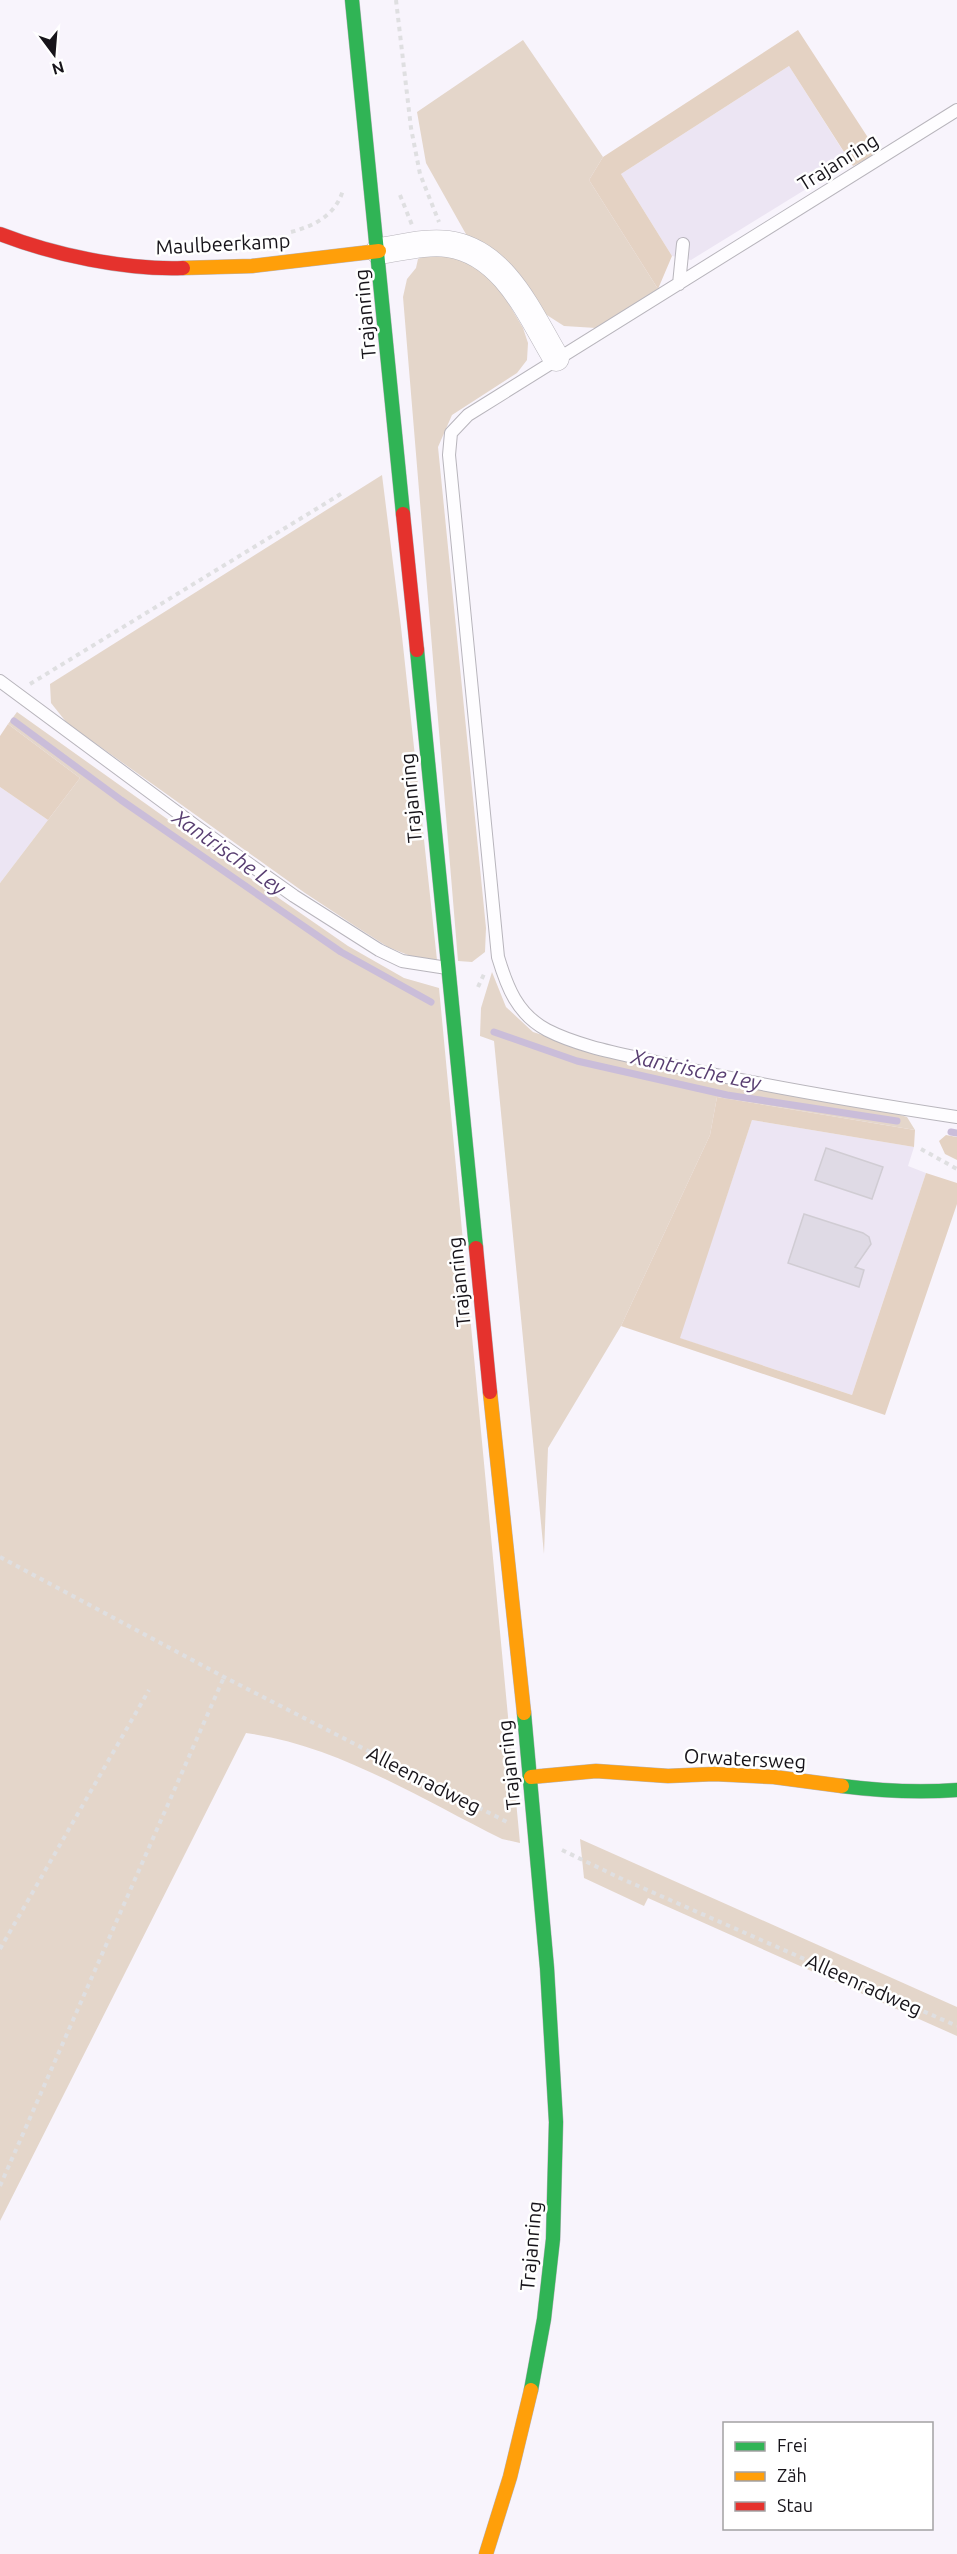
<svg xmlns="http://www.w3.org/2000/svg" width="957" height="2554" viewBox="0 0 957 2554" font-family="Ubuntu,sans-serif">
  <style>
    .built { fill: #ece5f3 }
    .green { fill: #e4d6ca }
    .forest { fill: #e4d2c3 }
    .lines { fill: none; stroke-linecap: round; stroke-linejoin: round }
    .stream { stroke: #cabdd9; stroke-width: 7 }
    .building { fill: #dfdae5; stroke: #d0ccd3; stroke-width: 1.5 }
    .lane-casing { stroke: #b8b5bc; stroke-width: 14 }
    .street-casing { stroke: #b8b5bc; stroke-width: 27 }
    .fast-casing { stroke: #b8b5bc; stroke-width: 15 }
    .slow-casing { stroke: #b8b5bc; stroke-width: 15 }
    .jam-casing { stroke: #b8b5bc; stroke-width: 15 }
    .path { stroke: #dfdfe1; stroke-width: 4; stroke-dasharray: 4.5 4.5; stroke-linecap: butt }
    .lane { stroke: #fefdff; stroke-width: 12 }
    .street { stroke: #fefdff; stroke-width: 26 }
    .fast { stroke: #30b455; stroke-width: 14 }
    .slow { stroke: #ff9f0a; stroke-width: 14 }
    .jam { stroke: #e5322d; stroke-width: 14 }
    .labels { text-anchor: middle; stroke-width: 5; stroke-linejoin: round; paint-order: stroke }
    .street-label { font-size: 20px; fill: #17141a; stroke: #fff }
    .water-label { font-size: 21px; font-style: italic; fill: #583e71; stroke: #fff }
  </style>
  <rect width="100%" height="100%" fill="#f8f4fc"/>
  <!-- built -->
  <path class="built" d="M789,66L850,162L691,260L672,256L621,174Z
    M0,787L48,820L0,883Z
    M752,1120L914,1147L908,1166L926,1173L852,1395L679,1338Z"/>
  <!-- green -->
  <path class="green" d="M523,40L603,157L589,180L658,289L596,328L564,326L539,310L521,279L500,254L467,236L426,163L417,112Z
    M451,251L493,277L523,328L528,343L527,360L517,373L452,415L438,447L486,928L485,952L472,962L458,961L403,297L407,279L416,268L418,259L433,252Z
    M382,475L401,627L437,960L413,957L388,947L355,926L305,893L67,723L51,703L50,684Z
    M17,712L257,883L348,946L404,978L439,988L520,1843L502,1839C421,1799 337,1745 246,1733L0,2221V883L80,778L8,724Z
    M492,972L506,1007L533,1032L628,1062L715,1081L890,1112L907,1117L915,1130L717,1097L710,1135L621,1326L548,1448L544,1554L494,1041L480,1036L481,1008Z
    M580,1839L957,2007V2036L648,1898L644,1906L584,1878Z"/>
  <!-- forest -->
  <path class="forest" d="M798,30L878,153L853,166L789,66L621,174L672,256L658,289L589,180L603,157Z
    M8,724L80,778L48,820L0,787V736Z
    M717,1097L915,1130L914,1147L752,1120L680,1338L852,1395L926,1173L957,1183V1204L885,1415L621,1326L710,1135Z
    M946,1135L957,1137V1160L945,1154L939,1141Z"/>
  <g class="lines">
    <!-- stream -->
    <path class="stream" d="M14,721L121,800L341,952L431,1002
      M494,1032L577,1061L727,1095L897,1121
      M951,1132L957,1133"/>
  </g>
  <!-- building -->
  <path class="building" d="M826,1148L883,1167L872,1199L815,1180Z
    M804,1214L863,1233L869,1237L871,1244L855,1267L864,1270L859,1287L788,1263Z"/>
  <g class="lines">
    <defs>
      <path id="lane" d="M957,110L468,415L451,433L449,455L498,957C507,987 517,1014 547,1030C582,1048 628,1055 665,1064C762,1086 859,1102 957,1117
        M679,284L683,244
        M0,681L197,827L294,896L379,950L402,961L447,968"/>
      <path id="street" d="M379,251C401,248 426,241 448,244C505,252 530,315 556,358"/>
      <path id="fast" d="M352,0L403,514
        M417,650L476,1248
        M524,1713L547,1968L556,2122L553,2239L544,2319L531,2390
        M842,1786C881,1791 918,1793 957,1790"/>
      <path id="slow" d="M183,268L252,266L379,251
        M490,1392L524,1713
        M531,1777L596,1771L668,1776L714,1774L774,1777L842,1786
        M486,2554L510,2477L531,2390"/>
      <path id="jam" d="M0,234C54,255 125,270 183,268
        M403,514L417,650
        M476,1248L490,1392"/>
    </defs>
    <!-- lane casing -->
    <use href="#lane" class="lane-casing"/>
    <!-- street casing -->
    <use href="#street" class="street-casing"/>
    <!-- fast casing -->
    <use href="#fast" class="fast-casing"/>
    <!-- slow casing -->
    <use href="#slow" class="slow-casing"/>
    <!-- jam casing -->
    <use href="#jam" class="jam-casing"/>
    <!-- path -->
    <path class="path" d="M396,0L411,128L420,174L439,222
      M400,195L412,225
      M291,232C314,226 336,215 343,190
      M30,684L344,492
      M478,987L485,972
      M921,1149L957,1169
      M0,1557L224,1677L507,1822
      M562,1850L620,1878L957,2026
      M0,1949L149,1690
      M0,2186L224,1677"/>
    <!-- lane -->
    <use href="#lane" class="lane"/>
    <!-- street -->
    <use href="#street" class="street"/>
    <!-- fast -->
    <use href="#fast" class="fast"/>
    <!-- slow -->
    <use href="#slow" class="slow"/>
    <!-- jam -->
    <use href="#jam" class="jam"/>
  </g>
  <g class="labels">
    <!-- street labels -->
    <g class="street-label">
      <text transform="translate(838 162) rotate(-32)" y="7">Trajanring</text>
      <text transform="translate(223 244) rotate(-3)" y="7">Maulbeerkamp</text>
      <text transform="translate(365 314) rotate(-95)" y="7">Trajanring</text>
      <text transform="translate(411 798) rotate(-95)" y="7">Trajanring</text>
      <text transform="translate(459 1282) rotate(-96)" y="7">Trajanring</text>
      <text transform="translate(745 1759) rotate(3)" y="7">Orwatersweg</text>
      <text transform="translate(509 1765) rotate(-96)" y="7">Trajanring</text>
      <text transform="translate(424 1780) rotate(27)" y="7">Alleenradweg</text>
      <text transform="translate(864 1985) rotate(24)" y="7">Alleenradweg</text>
      <text transform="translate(531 2246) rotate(-85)" y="7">Trajanring</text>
    </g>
    <!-- water labels -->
    <g class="water-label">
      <text transform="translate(229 853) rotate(35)" y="7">Xantrische Ley</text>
      <text transform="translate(696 1070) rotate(12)" y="7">Xantrische Ley</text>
    </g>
  </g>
  <!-- legend -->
  <rect x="723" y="2422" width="210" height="108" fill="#ffffff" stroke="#a2a1a3" stroke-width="1.5"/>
  <rect x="735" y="2442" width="30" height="9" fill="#30b455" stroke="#a2a1a3" stroke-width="1.5"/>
  <text x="777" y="2452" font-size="18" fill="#17141a">Frei</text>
  <rect x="735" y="2472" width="30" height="9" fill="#ff9f0a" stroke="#a2a1a3" stroke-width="1.5"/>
  <text x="777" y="2482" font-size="18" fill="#17141a">Zäh</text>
  <rect x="735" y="2502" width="30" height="9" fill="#e5322d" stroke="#a2a1a3" stroke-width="1.5"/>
  <text x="777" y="2512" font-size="18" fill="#17141a">Stau</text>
  <!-- north arrow -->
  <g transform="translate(54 54) rotate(164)" stroke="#ffffff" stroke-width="4.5" paint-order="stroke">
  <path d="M0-4.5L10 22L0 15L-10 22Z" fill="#17141a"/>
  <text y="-9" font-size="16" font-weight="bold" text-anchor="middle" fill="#17141a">N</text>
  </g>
</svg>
